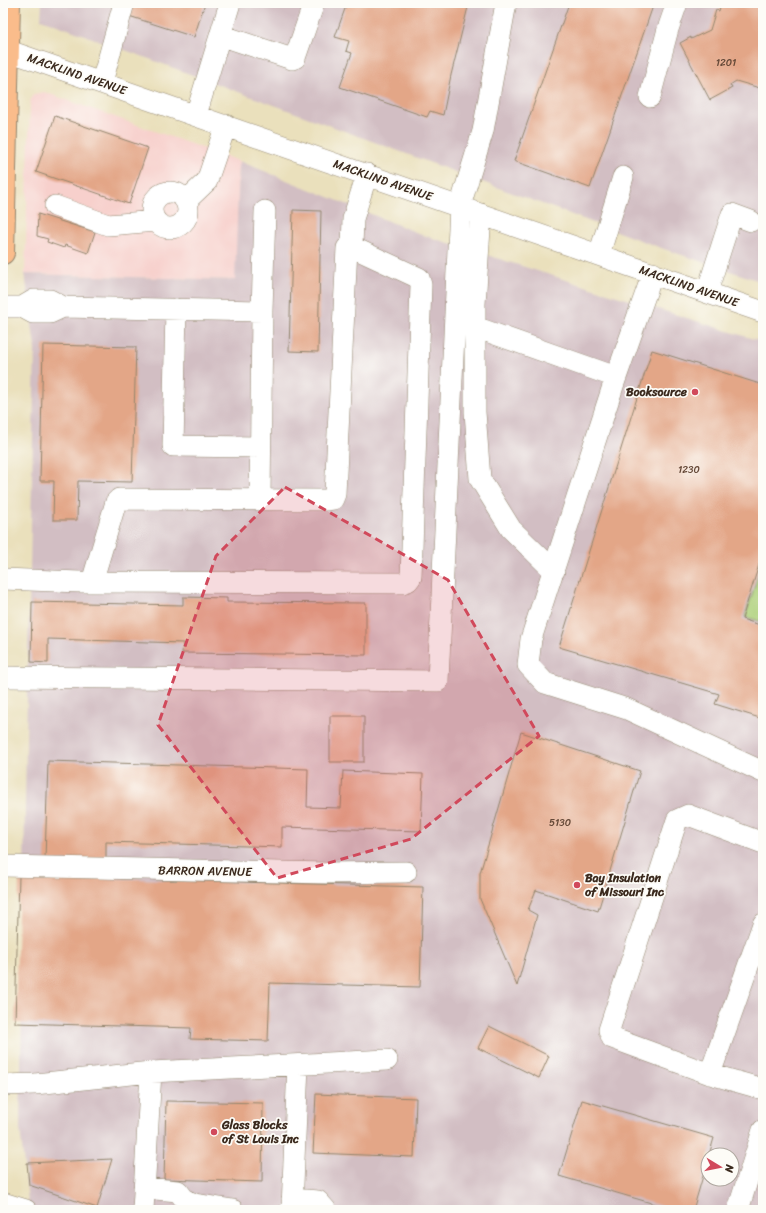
<svg xmlns="http://www.w3.org/2000/svg" width="766" height="1213" viewBox="0 0 766 1213" font-family="Sriracha,sans-serif">
  <style>
    .built { fill: #f7d0cc }
    .industrial { fill: #d2bec3; fill-rule: evenodd }
    .green { fill: #add079; stroke: #747d4c }
    .building { fill: #e3a687 }
    .lines { fill: none; stroke-linecap: round; stroke-linejoin: round }
    .minor-casing { stroke: #92856d; stroke-width: 22 }
    .major-casing { stroke: #92856d; stroke-width: 24 }
    .minor { stroke: #fff; stroke-width: 21 }
    .major { stroke: #fabc8b; stroke-width: 22 }
    .marked { fill: #d1495b; fill-opacity: 0.2; stroke: #d1495b; stroke-width: 3; stroke-dasharray: 8 5; stroke-linejoin: round }
    .poi-dot { fill: #d1495b; stroke: #fdfcf7; stroke-width: 1.5 }
    .labels { text-anchor: middle; stroke-width: 3.5; stroke-linejoin: round; paint-order: stroke }
    .number-label { font-size: 10px; fill: #654938 }
    .street-label { font-size: 12px; fill: #3b2a1e; stroke: #fdfcf7 }
    .poi-label { font-size: 12px; font-weight: bold; fill: #3b2a1e; stroke: #fdfcf7; text-anchor: start }
  </style>
  <rect width="100%" height="100%" fill="#fdfcf7"/>
  <filter id="ink" filterUnits="userSpaceOnUse"><feTurbulence type="fractalNoise" baseFrequency=".025" numOctaves="2"/><feDisplacementMap in="SourceGraphic" scale="8" xChannelSelector="R" yChannelSelector="G"/><feConvolveMatrix kernelMatrix="1 2 1 2 8 2 1 2 1" color-interpolation-filters="sRGB"/></filter>
  <filter id="wash" filterUnits="userSpaceOnUse"><feTurbulence type="fractalNoise" baseFrequency=".012" numOctaves="4" result="noise"/><feDisplacementMap in="SourceGraphic" scale="16" xChannelSelector="R" yChannelSelector="G"/><feGaussianBlur stdDeviation="0.9" result="paint"/><feColorMatrix in="noise" values="0 0 0 0 0 0 0 0 0 0 0 0 0 0 0 0 0 1.4 0 .05"/><feComposite in="paint" operator="in"/></filter>
  <g filter="url(#wash)">
    <rect width="100%" height="100%" fill="#eae0bc"/>
    <!-- built -->
    <path class="built" d="M44,92L239,161L236,280L25,274L30,102L32,96L38,93Z"/>
    <!-- industrial -->
    <path class="industrial" d="M42,3H763V282L664,249L41,19Z
      M239,161L423,235L763,342V1210H29L20,1129L26,742L35,347L25,274L235,280ZM708,1155H732V1179H708Z"/>
    <!-- green -->
    <path class="green" d="M763,559V622L745,617Z"/>
    <g id="blocks">
      <!-- building -->
      <path class="building" d="M133,3H205L194,37L129,16Z
        M347,3H469L451,75L443,115L430,111L427,117L340,87L352,53L346,51L349,41L335,37Z
        M569,3H654L590,188L514,161Z
        M721,3H763V89L736,81L730,85L732,88L710,100L680,43L691,37V39L710,30L716,10L719,11Z
        M55,116L148,148L129,204L36,172Z
        M293,210L321,211L318,352L289,351Z
        M38,214L95,232L88,253L65,245L64,248L47,242L48,239L37,236Z
        M43,345L136,347L132,482L78,481L77,520H53L54,481H40Z
        M652,350L763,385V552L742,619L763,626V719L715,704L719,694L559,647Z
        M183,597L227,598V602L366,603V655L182,653L183,643L48,639V663L31,662L32,602L183,605Z
        M330,716H364V762H330Z
        M521,732L640,771L598,911L536,890L528,910L537,915L517,986L480,899V873Z
        M48,761L308,769L307,807L341,808L343,771L423,774L421,831L282,827V847L106,842V862L45,860Z
        M19,876L423,887L420,987L270,983L268,1041L190,1039L191,1028L15,1023Z
        M489,1026L549,1056L539,1078L478,1048Z
        M316,1094L416,1098L414,1157L313,1153Z
        M582,1100L714,1138L709,1155H708V1159L693,1210H675L559,1176Z
        M166,1101L263,1103L262,1182L164,1179Z
        M112,1159L97,1208L29,1185L27,1163Z"/>
    </g>
  </g>
  <g filter="url(#ink)">
    <use href="#blocks" fill-opacity="0" stroke="#92856d" stroke-width="1"/>
    <g class="lines">
      <defs>
        <path id="minor" d="M220,35L292,59L295,58L296,55L314,3
          M3,49L763,312
          M102,82L124,3
          M650,97L668,29L677,3
          M196,115L230,3
          M152 210a18 18 0 1 1 36 0a18 18 0 1 1-36 0Z
          M186,201L207,181L226,125
          M55,206L108,225L156,221
          M481,214L475,304V412L480,479L511,529L554,571
          M352,247L353,219L367,174
          M599,255L623,177
          M653,273L614,383L531,639L528,665L545,683L627,709L763,772
          M707,292L732,214L751,221
          M3,307H22L33,313H50L63,307L50,300H34L22,307
          M63,307L262,311L265,211
          M176,309L173,446L260,447
          M475,327L616,377
          M260,500L262,311
          M3,579L80,582L402,583L408,581L411,577L421,285L419,278L352,247L347,248L335,494L333,499L326,500L119,499L116,502L92,582
          M3,677L438,681L460,206L483,131L506,3
          M763,843L688,815L677,820L609,1030L612,1038L710,1074L763,1089
          M3,866L326,873L406,872
          M710,1074L763,924
          M3,1085L35,1084L151,1072L387,1060
          M144,1188L178,1191L185,1200L195,1204L233,1210
          M292,1199L318,1201L326,1210
          M3,1203L26,1210
          M143,1210L151,1072
          M290,1210L292,1208L298,1065
          M738,1210L763,1130"/>
        <path id="major" d="M3,253L9,3"/>
      </defs>
      <!-- minor casing -->
      <use href="#minor" class="minor-casing"/>
      <!-- major casing -->
      <use href="#major" class="major-casing"/>
      <!-- minor -->
      <use href="#minor" class="minor"/>
      <!-- major -->
      <use href="#major" class="major"/>
    </g>
  </g>
  <!-- marked area -->
  <path class="marked" d="M285,487L448,580L539,736L411,839L277,878L158,725L216,556Z"/>
  <!-- markers -->
  <g class="poi-dot">
    <circle cx="695" cy="392" r="4"/>
    <circle cx="577" cy="885" r="4"/>
    <circle cx="214" cy="1132" r="4"/>
  </g>
  <g class="labels">
    <!-- number labels -->
    <g class="number-label">
      <text x="726" y="66">1201</text>
      <text x="689" y="473">1230</text>
      <text x="560" y="826">5130</text>
    </g>
    <!-- street labels -->
    <g class="street-label">
      <text transform="translate(77 74) rotate(19)" y="4">MACKLIND AVENUE</text>
      <text transform="translate(383 180) rotate(19)" y="4">MACKLIND AVENUE</text>
      <text transform="translate(689 286) rotate(19)" y="4">MACKLIND AVENUE</text>
      <text transform="translate(205 871) rotate(1)" y="4">BARRON AVENUE</text>
    </g>
    <!-- poi labels -->
    <g class="poi-label">
      <text x="687" y="396" text-anchor="end">Booksource</text>
      <text x="585" y="882">Bay Insulation<tspan x="585" dy="14">of Missouri Inc</tspan></text>
      <text x="222" y="1129">Glass Blocks<tspan x="222" dy="14">of St Louis Inc</tspan></text>
    </g>
  </g>
  <!-- margin -->
  <rect width="766" height="1213" fill="none" stroke="#fdfcf7" stroke-width="16"/>
  <!-- north arrow -->
  <g transform="translate(720 1167) rotate(100)"><circle r="19" fill="#fdfcf7" stroke="#afa8a0"/>
  <path d="M0-3L7 15L0 10L-7 15Z" fill="#d1495b"/>
  <text y="-6" font-size="11" font-weight="bold" text-anchor="middle" fill="#3b2a1e">N</text>
  </g>
</svg>
